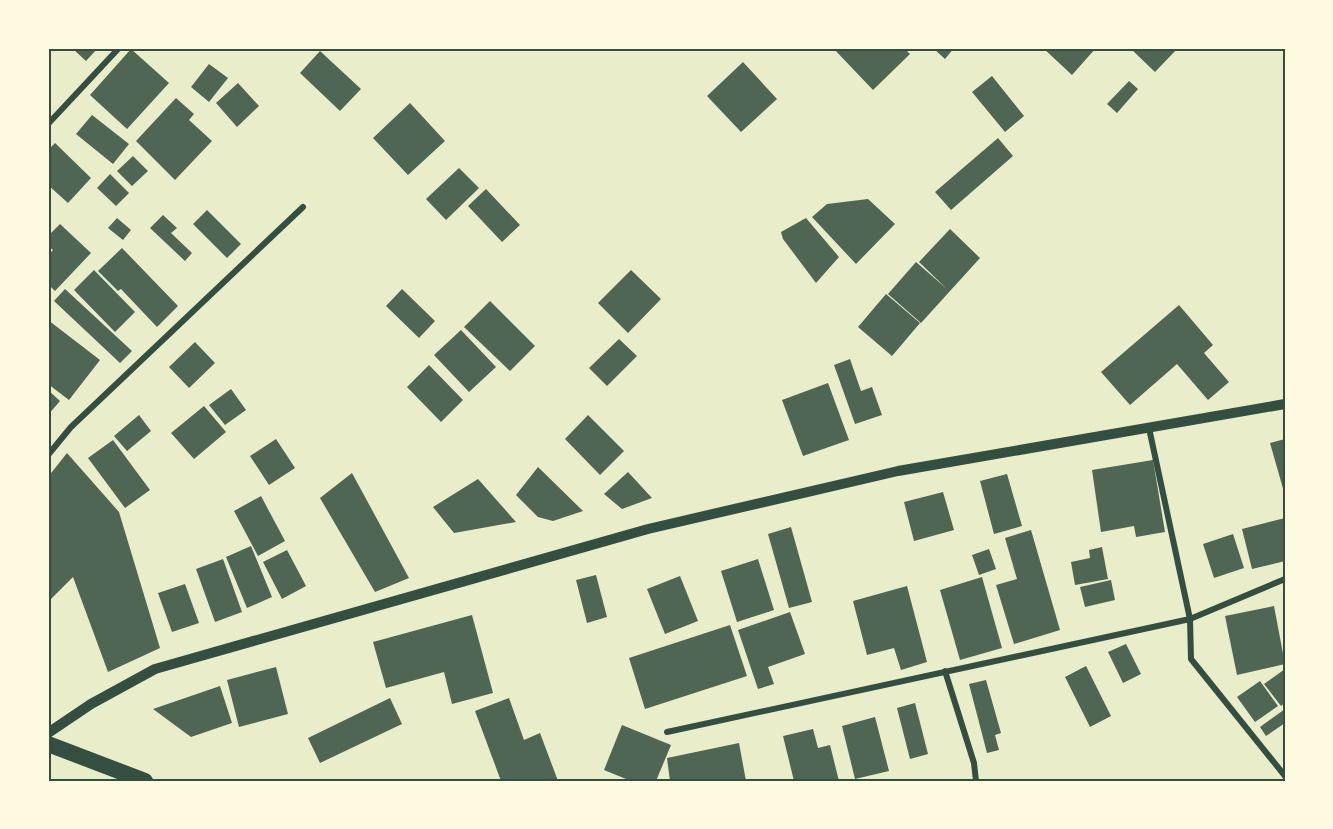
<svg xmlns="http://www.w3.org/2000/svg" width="1333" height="829" viewBox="0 0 1333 829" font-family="'Sofia Sans Condensed',sans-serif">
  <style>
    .building { fill: #4f6655 }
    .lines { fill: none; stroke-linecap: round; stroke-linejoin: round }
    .minor { stroke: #344e41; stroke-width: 6 }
    .tertiary { stroke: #344e41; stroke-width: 10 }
    .trunk { stroke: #344e41; stroke-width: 16 }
    .neatline { fill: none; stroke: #344e41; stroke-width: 2 }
  </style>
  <rect width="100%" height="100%" fill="#e9edc9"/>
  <!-- building -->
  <path class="building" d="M72,48H98L86,61Z
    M833,48H904L910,54L873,90Z
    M933,48H954L945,59Z
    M1043,48H1096L1072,75Z
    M1130,48H1178L1155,72Z
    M131,49L169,83L127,129L90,95Z
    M320,51L361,89L340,111L300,73Z
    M743,62L777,99L741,132L707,96Z
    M209,64L228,78L209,102L191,87Z
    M992,76L1024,116L1005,132L972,92Z
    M1129,81L1138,89L1117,113L1107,104Z
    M238,83L259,106L237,127L216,103Z
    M176,98L194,114L189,120L212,141L175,180L136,141Z
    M410,103L445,141L408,175L373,138Z
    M92,115L129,144L113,164L76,134Z
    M998,138L1013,156L951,210L935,192Z
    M55,143L91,178L68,203L48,185V150Z
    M133,156L148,171L132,186L117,171Z
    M459,168L479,188L446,220L426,199Z
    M110,174L129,193L116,206L97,188Z
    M486,189L520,225L502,242L468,206Z
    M868,199L895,224L856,264L812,217L827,204Z
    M207,210L241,244L227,258L193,224Z
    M163,215L177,228L171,233L192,253L185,261L150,228Z
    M117,218L131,230L123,240L108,228Z
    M806,218L839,257L816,283L783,239L781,232Z
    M60,224L91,253L55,291L48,284V255L53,250L48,246V236Z
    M950,229L980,258L921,323L888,294L916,262L947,289L919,262Z
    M122,248L178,306L157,327L121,289L118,291L98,271Z
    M94,270L135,312L115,332L74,290Z
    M631,270L661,299L628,333L598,303Z
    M65,289L132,351L120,363L54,301Z
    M402,289L435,321L419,338L386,306Z
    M886,294L920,323L892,356L858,327Z
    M490,301L535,346L510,371L464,327Z
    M1179,305L1213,345L1204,353L1229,382L1208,400L1177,364L1130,405L1101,372Z
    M48,320L100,360L69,400L48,384Z
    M461,330L496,367L469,392L434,355Z
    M619,339L637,356L607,386L589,368Z
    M195,342L215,363L189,388L169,367Z
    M850,359L861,391L872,387L882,415L855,424L834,365Z
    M429,365L463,400L441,422L407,387Z
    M828,383L849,440L803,456L782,400Z
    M231,389L246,410L225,425L209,405Z
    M48,390L60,401L48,415Z
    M204,406L226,432L194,459L171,433Z
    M139,415L151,431L127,451L114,436Z
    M588,415L624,451L600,475L565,439Z
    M276,439L295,468L269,485L250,456Z
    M1285,439V492H1284L1270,443Z
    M113,440L150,490L125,508L88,458Z
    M67,453L119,512L160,648L108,672L73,577L48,602V477Z
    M1153,460L1165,532L1136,537L1134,526L1101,532L1092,470Z
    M538,467L583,511L553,521L538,517L516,495Z
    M628,472L652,498L622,509L604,494Z
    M352,473L409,578L375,592L320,498Z
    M1007,474L1022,526L994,534L980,481Z
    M478,479L516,522L454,533L433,507Z
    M943,492L954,530L914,541L904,502Z
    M261,496L285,541L258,556L234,511Z
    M1285,518V561L1252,569L1242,529Z
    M791,527L812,602L789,608L768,534Z
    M1031,530L1060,630L1014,644L996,585L1017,579L1005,538Z
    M1233,534L1244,568L1214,578L1203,544Z
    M251,546L272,597L247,608L226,557Z
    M1102,547L1108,579L1075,585L1071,562L1090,558L1089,550Z
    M989,549L996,569L979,575L972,555Z
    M287,550L306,586L282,599L263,562Z
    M223,559L242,612L215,622L196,569Z
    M758,559L774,610L737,622L721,571Z
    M596,575L607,617L587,623L576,580Z
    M680,576L698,621L665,634L647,589Z
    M982,577L1002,648L960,660L940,590Z
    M1111,580L1115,600L1085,607L1080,587Z
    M185,584L199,623L172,632L158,593Z
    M907,586L927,662L901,670L894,648L867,655L853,601Z
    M1274,606L1285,664L1237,675L1225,616Z
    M790,612L805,654L768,667L774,684L758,689L738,630Z
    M472,615L493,693L452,704L444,672L386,688L373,642Z
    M730,625L747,676L645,709L629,658Z
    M1126,644L1141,674L1123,683L1108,652Z
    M1086,666L1111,716L1090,727L1065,677Z
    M276,667L288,714L239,727L227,680Z
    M1285,669V703L1281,706L1264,684Z
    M986,680L1001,733L995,735L999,750L987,753L969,684Z
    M1260,681L1278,706L1255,722L1237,697Z
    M220,686L232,723L191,737L153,709Z
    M390,698L402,724L320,763L308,738Z
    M509,698L524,740L540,733L558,781H529L528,779L501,781L475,711Z
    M915,703L928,754L910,759L897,708Z
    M1285,709V723L1266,736L1260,727Z
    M875,717L889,771L855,779L842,726Z
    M622,725L671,745L656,781H631L604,770Z
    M813,729L818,748L830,745L839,781H794L783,736Z
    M739,743L746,781H670L667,758Z"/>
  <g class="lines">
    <!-- minor -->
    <path class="minor" d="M48,124L119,48
      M1149,428L1190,619L1191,659L1285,776
      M48,455L71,427L303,207
      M945,671L974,763L976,781
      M667,732L1190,619L1285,579"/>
    <!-- tertiary -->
    <path class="tertiary" d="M48,733L91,704L155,669L648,529L898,471L1285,404"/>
    <!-- trunk -->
    <path class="trunk" d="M48,744L145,781"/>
  </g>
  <!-- border -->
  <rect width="1333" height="829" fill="none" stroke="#fefae0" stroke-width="99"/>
  <rect x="50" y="50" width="1234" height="730" class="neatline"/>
</svg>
